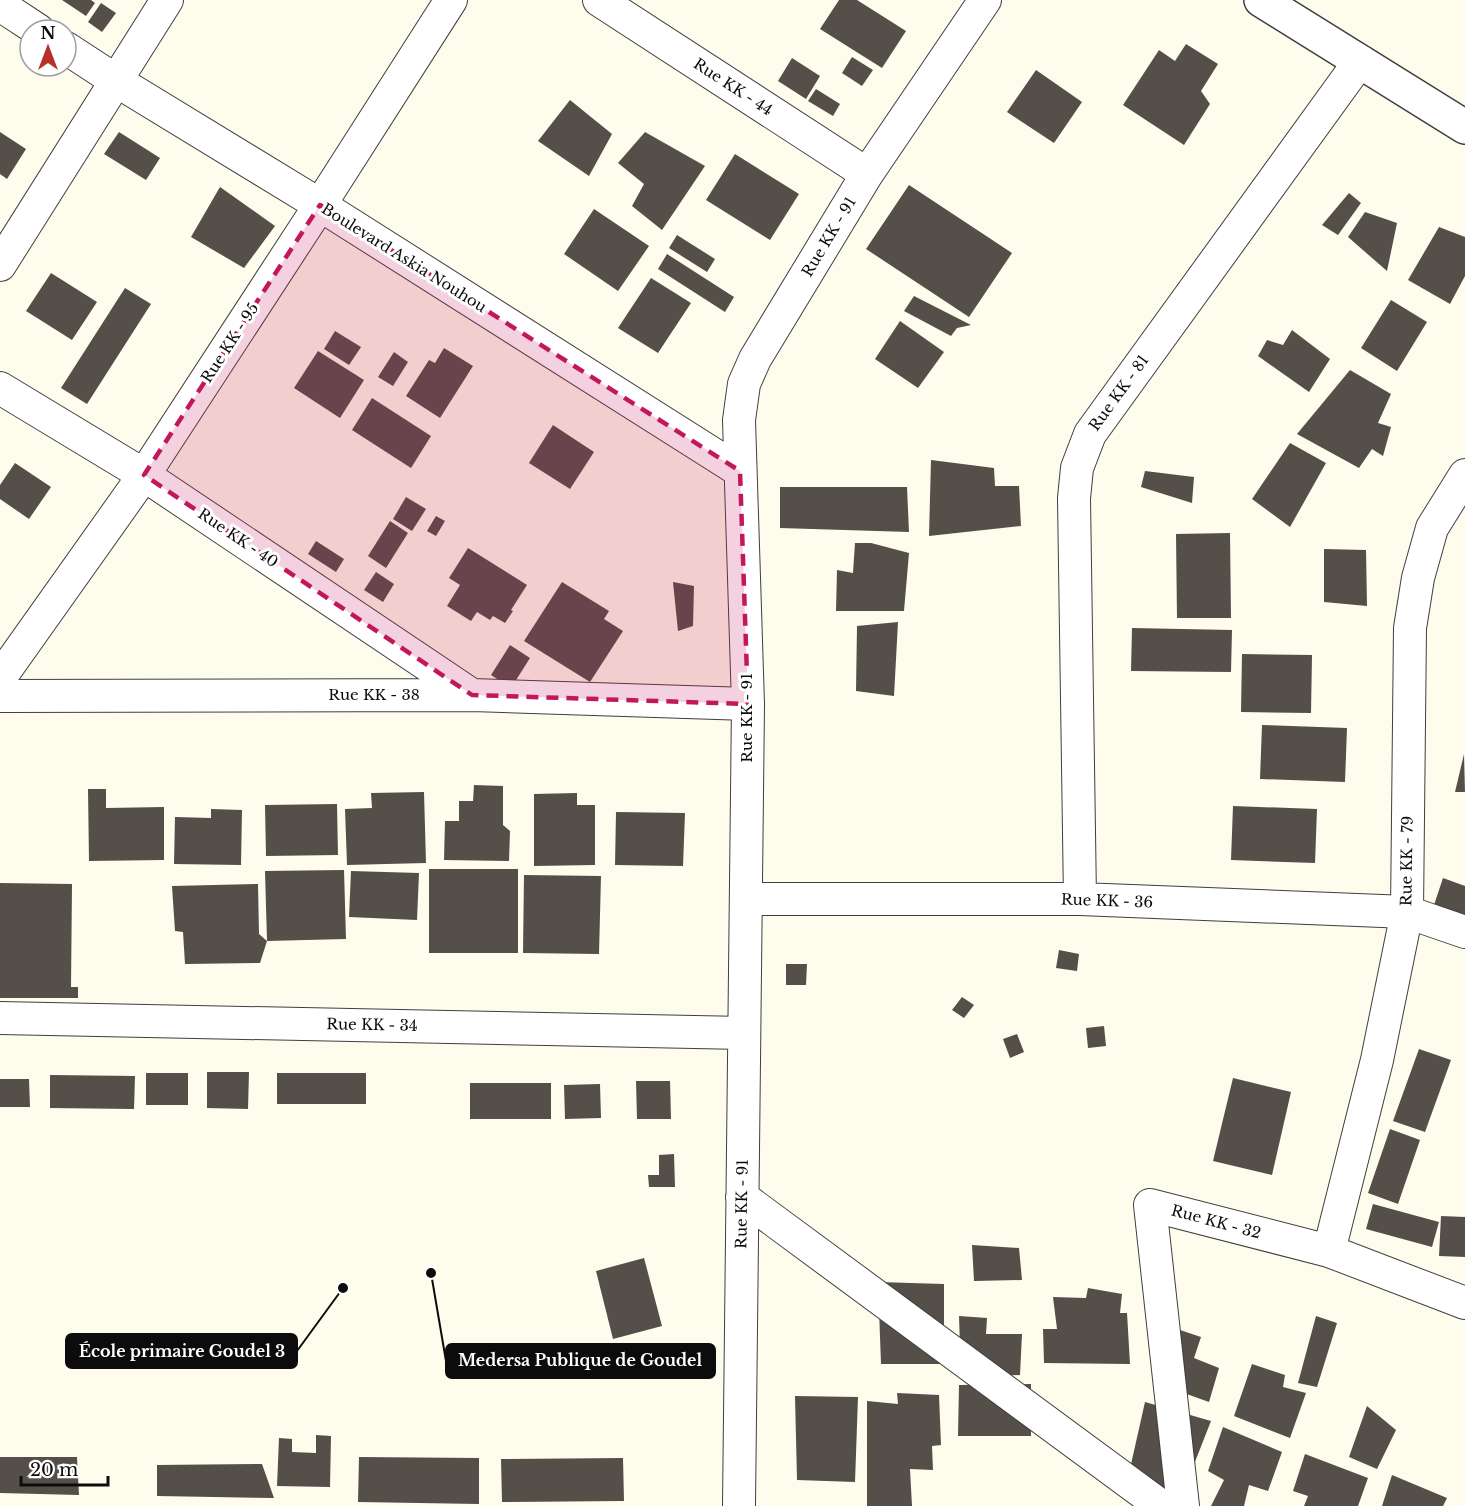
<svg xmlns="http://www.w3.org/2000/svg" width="1465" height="1506" viewBox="0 0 1465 1506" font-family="'Libre Baskerville',serif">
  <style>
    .building { fill: #544f49 }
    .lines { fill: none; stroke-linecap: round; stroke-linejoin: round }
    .minor-casing { stroke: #3f3f3f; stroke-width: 34 }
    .tertiary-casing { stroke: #3f3f3f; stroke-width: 36 }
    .minor { stroke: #fff; stroke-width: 32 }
    .tertiary { stroke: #fff; stroke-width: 33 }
    .marked { fill: #c2185b; fill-opacity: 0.2; stroke: #c2185b; stroke-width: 4.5; stroke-dasharray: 12 8; stroke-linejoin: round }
    .labels { text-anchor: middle; stroke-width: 6; stroke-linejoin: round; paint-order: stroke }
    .street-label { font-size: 15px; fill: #0c0c0c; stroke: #fff }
    .leader { fill: none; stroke: #0c0c0c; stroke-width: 2 }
    .callout-dot { fill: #0c0c0c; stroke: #fff; stroke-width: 2 }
    .callout { fill: #0c0c0c; stroke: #0c0c0c; stroke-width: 2 }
    .callout-label { font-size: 16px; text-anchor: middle; font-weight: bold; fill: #fff }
  </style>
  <rect width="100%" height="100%" fill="#fefcec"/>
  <!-- building -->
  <path class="building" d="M62,0H91L95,3L86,16Z
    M839,0H857L906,31L882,68L820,29Z
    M101,3L116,13L102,32L88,22Z
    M1186,44L1218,64L1201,91L1210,104L1184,145L1123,105L1159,50L1175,61Z
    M852,57L873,70L862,86L842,73Z
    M792,58L820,76L806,99L778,81Z
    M1036,70L1082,102L1054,143L1007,112Z
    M816,89L840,104L833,116L808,101Z
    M570,100L612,134L589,176L538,141Z
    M0,132L26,149L7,179L0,174Z
    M119,132L160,158L146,180L104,154Z
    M645,132L705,166L662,230L632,206L644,184L618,163Z
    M735,154L799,194L770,240L706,200Z
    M909,185L1012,253L969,317L866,249Z
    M220,187L275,226L244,268L191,237Z
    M1349,193L1361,203L1338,235L1322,225Z
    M594,209L649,246L618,291L564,254Z
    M1365,212L1397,223L1387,271L1348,237Z
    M1439,227L1465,237V276L1450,304L1408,280Z
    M677,235L715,259L707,272L669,248Z
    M667,254L734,297L725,312L658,269Z
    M51,273L97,302L72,340L26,311Z
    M651,278L691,303L658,353L618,328Z
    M125,288L151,304L87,404L61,388Z
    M914,296L971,325L957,328L951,336L904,311Z
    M1391,300L1427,322L1397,371L1361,348Z
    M900,321L944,352L918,388L875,359Z
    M1292,330L1330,359L1309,392L1258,356L1267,340L1283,345Z
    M335,331L361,347L349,365L324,349Z
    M444,348L473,366L440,418L406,396L429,360L435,363Z
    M318,351L364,380L340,418L294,388Z
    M394,352L408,362L393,386L378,377Z
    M1350,370L1391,394L1378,423L1391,427L1383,456L1372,449L1359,468L1297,434Z
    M372,398L431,436L411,468L352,430Z
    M553,425L594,452L570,489L529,463Z
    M1290,443L1326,463L1290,527L1252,499Z
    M931,460L994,468L995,486H1019L1021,526L929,536Z
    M15,463L51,487L29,519L0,499V485Z
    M1145,471L1194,477L1192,503L1141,487Z
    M780,487H907L909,532L780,528Z
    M406,497L426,509L412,531L393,519Z
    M436,516L445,521L436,536L427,531Z
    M390,521L408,533L386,568L368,556Z
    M1230,533L1231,618H1177L1176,534Z
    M316,541L344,559L336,572L308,554Z
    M855,543H871L909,553L904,611H836L837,570L853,573Z
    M468,548L527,585L511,610L513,611L505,623L493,616L490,620L477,612L471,621L447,606L460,585L449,578Z
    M1324,549L1366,550L1367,606L1324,602Z
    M376,572L394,584L383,602L364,590Z
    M562,582L609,611L604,619L623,631L590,682L524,641Z
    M673,582L694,586L693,626L678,631Z
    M898,622L894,696L856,691L857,626Z
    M1132,628L1232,630L1231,672L1131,671Z
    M510,645L530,658L511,688L491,675Z
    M1242,654L1312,655L1311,713L1241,712Z
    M1262,725L1347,728L1345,782L1260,779Z
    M1464,754L1465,792H1455Z
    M474,785L503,786V825L510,831L509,861L444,860L445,821H459V801H473Z
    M88,789H106V808L164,807V860L89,861Z
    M424,792L426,863L347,865L345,809L372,808L371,793Z
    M577,793V805H595V865L534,866V794Z
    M337,804L338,855L266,856L265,805Z
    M1233,806L1317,809L1315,863L1231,860Z
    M211,809L242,810L241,865L174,864L175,817L211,818Z
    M616,812L685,813L683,866L615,865Z
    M429,869H518V953H429Z
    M344,870L346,939L267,941L260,963L185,964L183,932L175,931L172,886L258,884L259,934L267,941L265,871Z
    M351,871L419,873L417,920L349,917Z
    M524,875L601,876L599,954L523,953Z
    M1443,878L1465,886V916L1434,905Z
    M0,883L72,884L71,987H78V998H0Z
    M1059,950L1079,954L1077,971L1056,968Z
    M786,964H807L806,985H786Z
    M962,997L974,1005L964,1018L952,1010Z
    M1104,1026L1106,1046L1088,1048L1086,1028Z
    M1017,1034L1024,1052L1010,1058L1003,1039Z
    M1419,1049L1451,1060L1425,1132L1393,1121Z
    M207,1072H249L248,1109L207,1108Z
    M146,1073H188V1105H146Z
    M277,1073H366V1104H277Z
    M50,1075L135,1076L134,1109L50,1108Z
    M1233,1078L1291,1092L1272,1175L1213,1161Z
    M0,1079H29L30,1107H0Z
    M636,1081H670L671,1119H637Z
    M470,1083H551V1119H470Z
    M600,1084L601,1118L565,1119L564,1085Z
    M1390,1129L1420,1140L1398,1204L1368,1193Z
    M674,1154L675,1187H649L648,1175H659V1155Z
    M1373,1204L1439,1222L1432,1247L1366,1229Z
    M1441,1216L1465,1217V1257L1439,1256Z
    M972,1245L1019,1248L1022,1280L974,1281Z
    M644,1258L662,1326L613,1339L596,1271Z
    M878,1282L944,1284V1364H881Z
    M1088,1288L1122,1294L1120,1313H1127L1130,1364L1044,1363L1043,1329H1057L1053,1297L1086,1298Z
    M959,1316L987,1318L986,1334H1022L1020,1375L961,1377Z
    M1316,1316L1337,1323L1317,1387L1298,1383Z
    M1177,1329L1201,1337L1194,1358L1219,1368L1209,1402L1156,1383Z
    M1252,1364L1285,1375L1283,1387L1306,1393L1290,1438L1234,1416Z
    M1031,1384V1436H958L959,1385Z
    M897,1393L939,1395L941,1445L932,1446L933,1470L910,1469L912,1506H867V1401L898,1404Z
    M795,1396L858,1397L855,1482L797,1480Z
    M1145,1402L1211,1421L1178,1505L1127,1482Z
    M1367,1406L1396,1430L1377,1469L1349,1457Z
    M1223,1427L1282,1452L1268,1491L1249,1485L1244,1506H1211L1224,1480L1208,1471Z
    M316,1435L331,1436L330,1487L277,1486L279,1438L292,1439V1452L316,1453Z
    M1305,1454L1368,1478L1358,1506H1304L1308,1496L1293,1491Z
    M0,1457H77L79,1495L0,1493Z
    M359,1457L479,1458V1504L358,1502Z
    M623,1458L624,1501L502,1502L501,1459Z
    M262,1464L274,1498L157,1496V1465Z
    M1392,1475L1447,1498L1443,1506H1382Z"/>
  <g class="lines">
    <defs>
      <path id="minor" d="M599,0L867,174
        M0,5L38,30
        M66,48L115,80L320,205L740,471
        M0,265L167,0
        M0,388L144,475L472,695
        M0,678L144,475L320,205L451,0
        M0,696L472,695L748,704
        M746,899H1080L1407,912L1465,932
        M1080,899L1074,498L1077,468L1090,434L1360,61
        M0,1018L744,1033
        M742,1197L1161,1506
        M1329,1251L1377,1060L1407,912L1410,628L1418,578L1432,528L1465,475
        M739,1506L748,704L739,420L744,384L755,359L867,174L985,0
        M1183,1506L1150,1205L1329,1251L1465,1303"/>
      <path id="tertiary" d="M1261,0L1465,127"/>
    </defs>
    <!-- minor casing -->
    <use href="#minor" class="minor-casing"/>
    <!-- tertiary casing -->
    <use href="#tertiary" class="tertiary-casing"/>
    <!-- minor -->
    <use href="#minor" class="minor"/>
    <!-- tertiary -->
    <use href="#tertiary" class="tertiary"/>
  </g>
  <!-- marked area -->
  <path class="marked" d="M320,205L740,471L748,704L472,695L144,475Z"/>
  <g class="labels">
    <!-- street labels -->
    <g class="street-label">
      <text transform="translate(733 87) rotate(33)" y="5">Rue KK - 44</text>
      <text transform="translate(829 237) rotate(-59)" y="5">Rue KK - 91</text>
      <text transform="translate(404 258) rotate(32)" y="5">Boulevard Askia Nouhou</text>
      <text transform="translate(230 343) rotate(-57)" y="5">Rue KK - 95</text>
      <text transform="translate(1119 393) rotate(-54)" y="5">Rue KK - 81</text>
      <text transform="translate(238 538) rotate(34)" y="5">Rue KK - 40</text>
      <text x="374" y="700">Rue KK - 38</text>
      <text transform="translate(747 718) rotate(-90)" y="5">Rue KK - 91</text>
      <text transform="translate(1407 861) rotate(-89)" y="5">Rue KK - 79</text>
      <text transform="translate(1107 901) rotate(2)" y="5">Rue KK - 36</text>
      <text transform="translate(372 1025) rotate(1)" y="5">Rue KK - 34</text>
      <text transform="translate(742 1204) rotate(-89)" y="5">Rue KK - 91</text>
      <text transform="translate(1216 1222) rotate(15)" y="5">Rue KK - 32</text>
    </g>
  </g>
  <!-- callouts -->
  <path class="leader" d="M343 1288L297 1351M431 1273L446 1361"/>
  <g class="callout-dot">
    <circle cx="343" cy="1288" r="6"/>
    <circle cx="431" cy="1273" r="6"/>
  </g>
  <g class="callout">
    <rect x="66" y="1334" width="231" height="34" rx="6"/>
    <rect x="446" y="1344" width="269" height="34" rx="6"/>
  </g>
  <g class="callout-label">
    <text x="182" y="1357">École primaire Goudel 3</text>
    <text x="580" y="1366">Medersa Publique de Goudel</text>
  </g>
  <!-- north arrow -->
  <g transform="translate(48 48)"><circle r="28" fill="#ffffff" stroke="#9e9e9e" stroke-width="1.5"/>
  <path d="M0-4.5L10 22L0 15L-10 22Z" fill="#b6312a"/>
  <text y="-9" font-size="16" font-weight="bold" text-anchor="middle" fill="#0c0c0c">N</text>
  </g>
  <!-- scale -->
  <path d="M21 1476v9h87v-9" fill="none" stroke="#0c0c0c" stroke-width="3"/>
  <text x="30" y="1476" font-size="18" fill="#0c0c0c" stroke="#ffffff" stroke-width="4.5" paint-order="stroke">20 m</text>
</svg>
